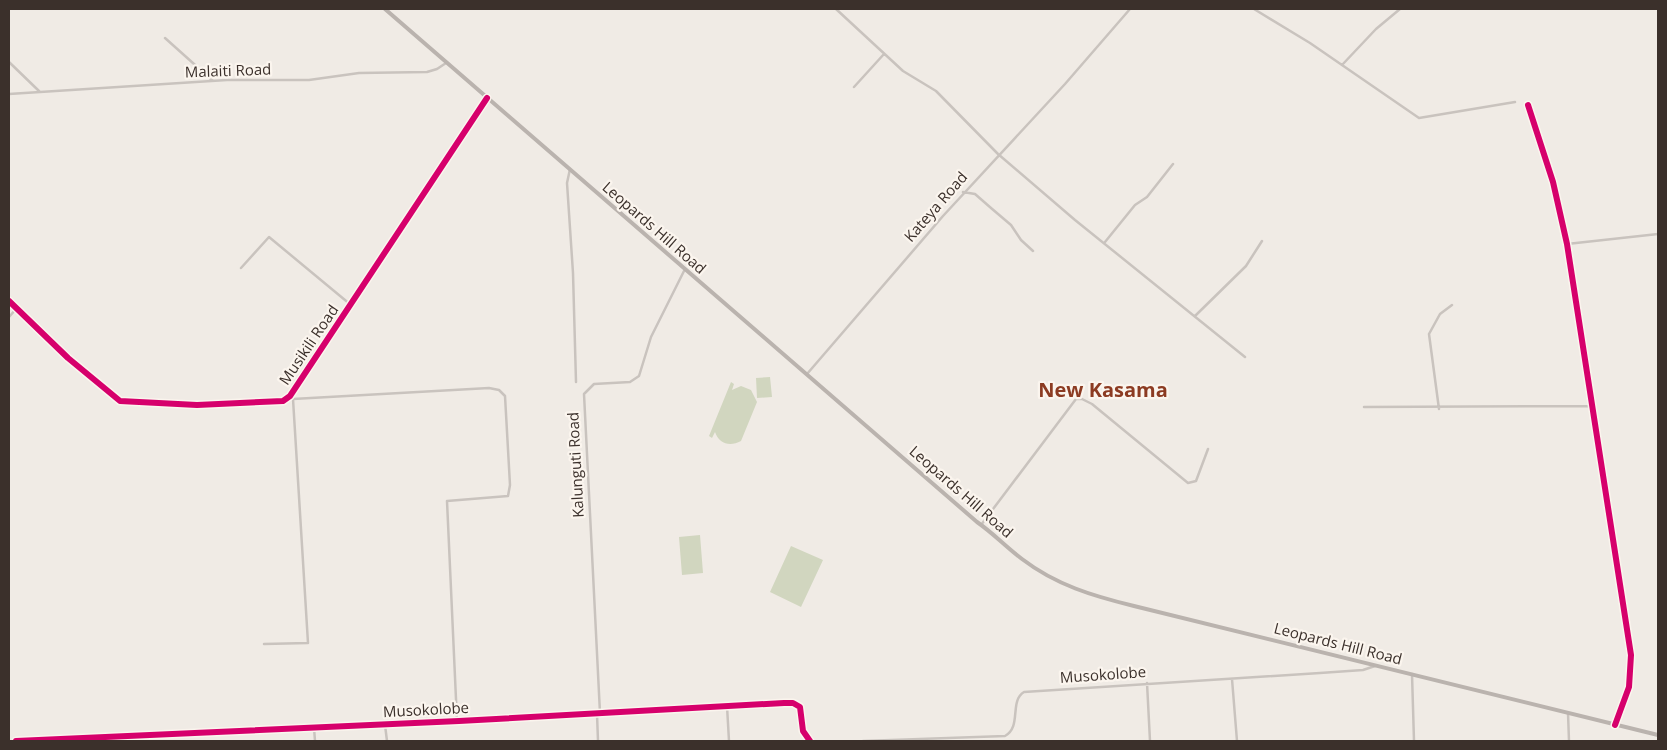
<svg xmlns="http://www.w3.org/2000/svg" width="1667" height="750" viewBox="0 0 1667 750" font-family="'Open Sans',sans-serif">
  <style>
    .park { fill: #d1d6bf }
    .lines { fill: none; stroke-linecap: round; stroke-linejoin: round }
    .street { stroke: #c9c3be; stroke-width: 2.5 }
    .secondary { stroke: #bab3ae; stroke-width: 4 }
    .cycleway-casing { stroke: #fbf5ee; stroke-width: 9 }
    .cycleway { stroke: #d6006c; stroke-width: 6 }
    .labels { text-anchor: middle; stroke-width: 4.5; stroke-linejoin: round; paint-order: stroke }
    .street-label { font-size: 15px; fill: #3b302b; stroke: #fbf5ee }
    .district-label { font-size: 20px; font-weight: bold; fill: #8c3b22; stroke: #fbf5ee }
  </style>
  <rect width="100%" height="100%" fill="#f0ebe5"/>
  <!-- park -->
  <path class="park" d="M770,377L772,397L757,398L756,378Z
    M731,382L734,384L732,390L741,386L751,390L757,402L741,441C730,447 719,444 715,432L712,438L709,436Z
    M700,535L703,573L682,575L679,537Z
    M791,546L823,560L801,607L770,592Z"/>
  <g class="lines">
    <!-- street -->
    <path class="street" d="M836,9L903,71L936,91L998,154L1075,220L1245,357
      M1254,9L1310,43L1419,118L1515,102
      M165,38L213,81
      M9,62L39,91
      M1342,65L1376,29L1400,9
      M854,87L884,54
      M9,94L227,80H309L359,73L427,72L437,69L446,63
      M1528,105L1553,182L1567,244L1631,655L1629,687L1615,725
      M570,169L567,183L573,273L576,382
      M963,192L975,194L991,208L1011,225L1021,240L1033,251
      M1105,242L1135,205L1147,197L1173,164
      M1567,244L1658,234
      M241,268L269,237L351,305
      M9,301L68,358L120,401L197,405L283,401L290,396L487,98
      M1195,316L1246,266L1262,241
      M9,317L16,309
      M807,374L943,216L1065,84L1130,9
      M290,396L293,399L489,388L499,390L505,396L510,485L508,496L447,501L457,721
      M1364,407L1593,406
      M1439,409L1429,334L1440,314L1452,305
      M981,525L1076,399H1082L1092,404L1188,483L1196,481L1208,449
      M264,644L308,643L293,399
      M1412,674L1414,741
      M1232,679L1237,741
      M1147,683L1150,741
      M727,706L729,741
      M600,713L584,394L594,384L630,382L639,376L651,337L685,269
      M1568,713L1569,741
      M597,714L598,741
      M385,725L387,741
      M314,728L315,741
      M16,741L459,721L784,703H793L800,707L803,731L810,741
      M863,741L1005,736C1022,727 1009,701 1024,692L1320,673L1363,670L1375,666"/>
    <!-- secondary -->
    <path class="secondary" d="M385,9L977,522C993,533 1006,547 1022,559C1056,585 1093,596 1134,606L1658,735"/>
    <defs>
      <path id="cycleway" d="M1528,105L1553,182L1567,244L1631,655L1629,687L1615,725
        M9,301L68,358L120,401L197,405L283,401L290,396L487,98
        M16,741L459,721L784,703H793L800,707L803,731L810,741"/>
    </defs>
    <!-- cycleway casing -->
    <use href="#cycleway" class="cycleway-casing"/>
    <!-- cycleway -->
    <use href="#cycleway" class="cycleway"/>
  </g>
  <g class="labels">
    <!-- street labels -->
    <g class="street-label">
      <text transform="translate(228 71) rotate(-2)" y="5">Malaiti Road</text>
      <text transform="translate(936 207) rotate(-49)" y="5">Kateya Road</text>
      <text transform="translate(654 228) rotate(41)" y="5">Leopards Hill Road</text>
      <text transform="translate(309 345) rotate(-56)" y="5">Musikili Road</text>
      <text transform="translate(576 465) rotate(-93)" y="5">Kalunguti Road</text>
      <text transform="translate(961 492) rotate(41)" y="5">Leopards Hill Road</text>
      <text transform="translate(1338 644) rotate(14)" y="5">Leopards Hill Road</text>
      <text transform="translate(1103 675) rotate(-4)" y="5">Musokolobe</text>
      <text transform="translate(426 710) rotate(-3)" y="5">Musokolobe</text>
    </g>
    <!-- district labels -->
    <g class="district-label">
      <text x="1103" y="397">New Kasama</text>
    </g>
  </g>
  <!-- border -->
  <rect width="1667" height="750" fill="none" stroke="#3b302b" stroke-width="20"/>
</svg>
